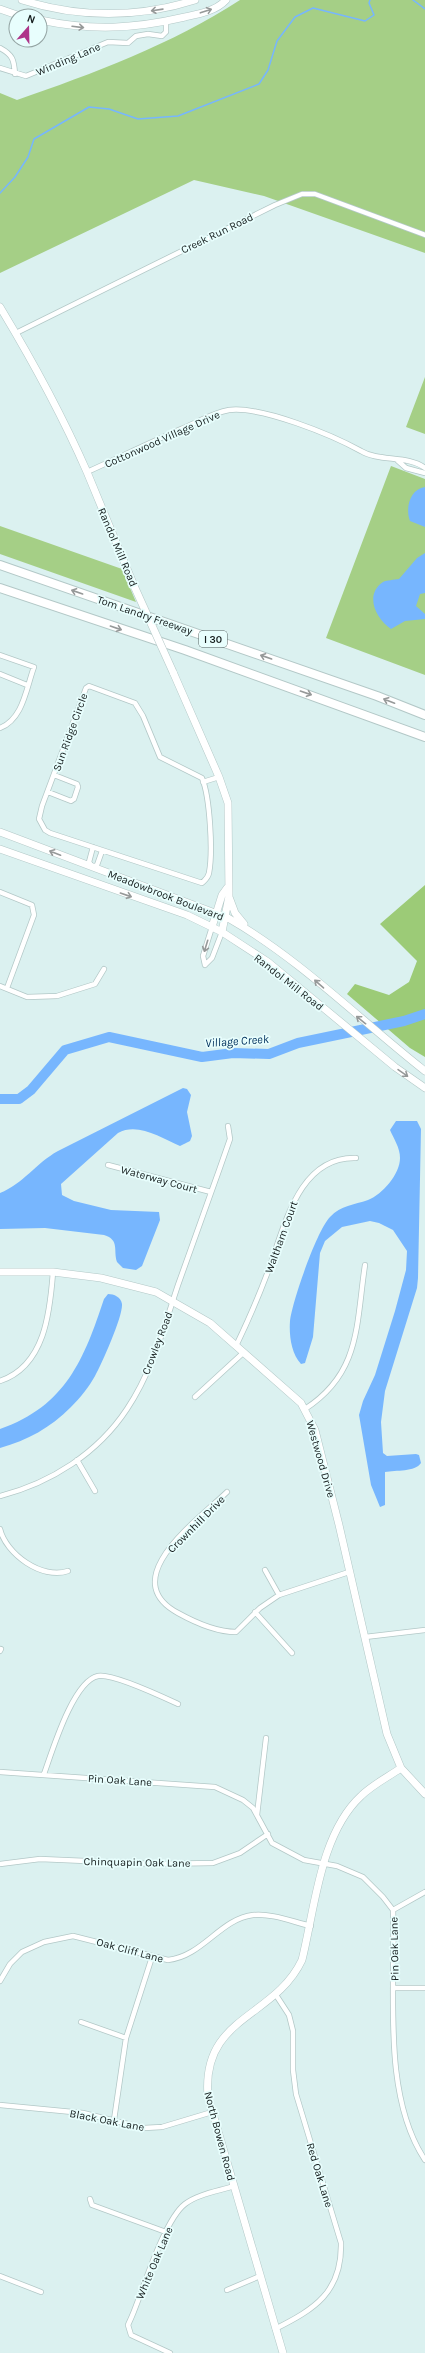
<svg xmlns="http://www.w3.org/2000/svg" width="425" height="2353" viewBox="0 0 425 2353" font-family="Karla,sans-serif">
  <style>
    .green { fill: #a5cf86 }
    .forest { fill: #9ccb77 }
    .water { fill: #77b6fe }
    .lines { fill: none; stroke-linecap: round; stroke-linejoin: round }
    .stream { stroke: #77b6fe; stroke-width: 1.5 }
    .river { stroke: #77b6fe; stroke-width: 10 }
    .street-casing { stroke: #b3c8c7; stroke-width: 6 }
    .secondary-casing { stroke: #b3c8c7; stroke-width: 8 }
    .highway-casing { stroke: #b3c8c7; stroke-width: 10 }
    .street { stroke: #fff; stroke-width: 4.5 }
    .secondary { stroke: #fff; stroke-width: 7 }
    .highway { stroke: #fff; stroke-width: 8 }
    .secondary-bridge-casing { stroke: #b3c8c7; stroke-width: 8; stroke-linecap: butt }
    .secondary-bridge { stroke: #fff; stroke-width: 7 }
    .oneway { stroke: #969999 }
    .labels { text-anchor: middle; stroke-width: 3.5; stroke-linejoin: round; paint-order: stroke }
    .shield { fill: #e8fefd; stroke: #546060; stroke-width: 1 }
    .shield-label { font-size: 10px; font-weight: bold; fill: #151d1d }
    .street-label { font-size: 11px; fill: #151d1d; stroke: #e8fefd }
    .water-label { font-size: 12px; font-style: italic; fill: #01305c; stroke: #e8fefd }
  </style>
  <rect width="100%" height="100%" fill="#dbf1f0"/>
  <!-- green -->
  <path class="green" d="M240,0H425V253L264,196L194,180L0,273V93L17,100C92,74 173,44 240,0Z
    M425,377V434L406,427Z
    M391,466L425,479V675L326,638Z
    M0,526L122,569L136,602L0,554Z"/>
  <!-- forest -->
  <path class="forest" d="M425,885V1057L410,1048L347,994L355,984L389,995L409,982L417,961L380,924Z"/>
  <!-- water -->
  <path class="water" d="M425,487V527L410,521C405,508 410,489 425,487Z
    M425,553V593L420,594L416,606L425,614V619L405,621L391,629C376,619 364,595 383,582C387,580 394,580 399,579L417,558Z
    M183,1088L187,1089L191,1095L187,1112L192,1136L190,1141L180,1146C161,1138 138,1122 118,1133L61,1184L62,1195L74,1201L111,1210L159,1212L160,1220L142,1266L136,1270L123,1268L117,1262C113,1250 120,1240 104,1235L45,1228L0,1229V1193C23,1184 36,1163 58,1151Z
    M396,1121H417L421,1129L418,1278L417,1288L385,1391L381,1422L383,1453L387,1456L416,1454L419,1455L421,1463C415,1472 396,1470 385,1472V1505L380,1507L371,1485L359,1415L363,1401L375,1375L395,1311L406,1270L407,1251L393,1230L379,1223L370,1221L342,1227L325,1241L320,1253L313,1337L305,1363L301,1364C291,1353 289,1335 290,1321C292,1302 317,1230 330,1217C341,1205 354,1205 368,1200C383,1194 400,1174 400,1158C400,1148 394,1139 390,1130Z
    M108,1294C114,1294 121,1297 122,1304C123,1316 102,1363 95,1376C89,1387 80,1398 71,1407C50,1428 28,1440 0,1448V1429C66,1406 84,1359 104,1299Z"/>
  <g class="lines">
    <!-- stream -->
    <path class="stream" d="M413,0L425,9
      M0,193L15,177L28,157L34,139L89,107L109,109L138,119L178,116L259,84L268,70L277,41L295,17L313,8L365,21L374,15L369,3L370,0"/>
    <!-- river -->
    <path class="river" d="M0,1099H19L31,1090L65,1050L109,1037L202,1057L233,1053L269,1054L298,1043L404,1021L425,1014"/>
    <defs>
      <path id="street" d="M0,48C13,55 14,60 15,74
        M0,68L26,76L108,42L128,43L136,36L148,34L162,36L166,32V21
        M16,333L275,205L302,194H315L425,235
        M397,460L406,468L425,473
        M87,472C118,458 149,443 181,429C196,423 212,413 229,410C262,406 332,435 361,451C379,462 408,455 425,468
        M0,655L34,667C26,689 23,719 0,728
        M0,674L27,685
        M89,686L135,703L143,716L160,757L202,778C210,797 213,852 209,873C208,878 205,880 202,883L50,833L45,830L39,819L42,806L86,688Z
        M203,782L219,777
        M48,792L71,801L74,799L78,787L77,784L54,775
        M93,847L89,862L92,867L97,865L102,851
        M0,892L32,905L34,915L7,988
        M205,965L203,956L212,927
        M205,965L212,958L222,932
        M0,986L27,997L57,996L95,984L104,969
        M108,1165L211,1192
        M236,1346C247,1323 258,1298 267,1274C284,1230 297,1156 356,1158
        M0,1381C45,1366 50,1312 53,1272
        M195,1397L243,1353
        M305,1409C361,1373 356,1324 365,1265
        M77,1460L95,1491
        M227,1492C198,1520 115,1579 178,1613C196,1623 216,1632 236,1632L260,1608L279,1595L349,1572
        M0,1496C51,1483 98,1453 127,1409C152,1372 164,1327 178,1285C195,1237 213,1188 230,1139L228,1126
        M0,1529C6,1554 42,1580 68,1571
        M265,1570L279,1595
        M255,1612L292,1653
        M365,1637L425,1630
        M0,1651L1,1649
        M0,1772L215,1787L243,1800L253,1808L272,1843L304,1860L337,1866L363,1877L383,1897L393,1910C396,1987 381,2094 425,2160
        M44,1774C52,1752 73,1681 98,1676C112,1673 163,1697 178,1704
        M257,1815L266,1738
        M0,1864L40,1859L155,1864L213,1863L240,1853L268,1834
        M393,1910L425,1892
        M0,1981L10,1964L22,1952L44,1942L73,1936L168,1960C203,1956 220,1919 253,1915C272,1913 293,1922 311,1926
        M394,1988H425
        M81,2022L126,2038
        M0,2105L83,2113L144,2128L162,2127L212,2112
        M114,2120L126,2038L152,1957
        M90,2199L92,2205L166,2232
        M0,2276L41,2292
        M227,2290L260,2276
        M275,2329C315,2309 342,2292 341,2243L296,2094L293,2070V2031L289,2015L276,1995
        M170,2353L131,2335L128,2325L132,2316C143,2290 164,2220 185,2204C198,2194 219,2191 234,2186"/>
      <path id="secondary" d="M22,0C77,18 140,18 195,0
        M0,9L20,16
        M40,20C92,31 133,29 185,17C199,14 216,11 226,0
        M0,307C32,360 62,415 87,472C103,510 119,549 135,588
        M173,672L219,777L228,803L229,896L222,932
        M0,832L228,918C300,959 360,1020 425,1071
        M0,849L187,915L222,932L268,962L395,1067L425,1088
        M229,897L235,913L244,924
        M212,927L222,895L227,888
        M0,1272H53L101,1278L156,1292L210,1323L301,1403L315,1430L339,1525L387,1734L401,1768L425,1794
        M283,2353L208,2097C201,2016 274,2019 302,1960C315,1908 320,1834 361,1796C372,1785 388,1777 401,1768"/>
      <path id="highway" d="M0,565L377,696L425,715
        M0,588L185,650L425,737"/>
    </defs>
    <!-- street casing -->
    <use href="#street" class="street-casing"/>
    <!-- secondary casing -->
    <use href="#secondary" class="secondary-casing"/>
    <!-- highway casing -->
    <use href="#highway" class="highway-casing"/>
    <!-- street -->
    <use href="#street" class="street"/>
    <!-- secondary -->
    <use href="#secondary" class="secondary"/>
    <!-- highway -->
    <use href="#highway" class="highway"/>
    <defs>
      <path id="secondary-bridge" d="M135,588L173,672"/>
    </defs>
    <!-- secondary-bridge casing -->
    <use href="#secondary-bridge" class="secondary-bridge-casing"/>
    <!-- secondary-bridge -->
    <use href="#secondary-bridge" class="secondary-bridge"/>
  </g>
  <!-- one-way arrows -->
  <defs><path id="oneway-shaft" d="M-6 0H5M1.5-3L5.5 0L1.5 3" fill="none" stroke-width="1.6" stroke-linecap="round" stroke-linejoin="round"/></defs>
  <g class="oneway">
    <use href="#oneway-shaft" transform="translate(157 10) rotate(172)"/>
    <use href="#oneway-shaft" transform="translate(206 11) rotate(-18)"/>
    <use href="#oneway-shaft" transform="translate(78 27) rotate(7)"/>
    <use href="#oneway-shaft" transform="translate(77 592) rotate(-161)"/>
    <use href="#oneway-shaft" transform="translate(116 628) rotate(19)"/>
    <use href="#oneway-shaft" transform="translate(266 657) rotate(-161)"/>
    <use href="#oneway-shaft" transform="translate(306 693) rotate(19)"/>
    <use href="#oneway-shaft" transform="translate(389 701) rotate(-159)"/>
    <use href="#oneway-shaft" transform="translate(55 853) rotate(-159)"/>
    <use href="#oneway-shaft" transform="translate(126 895) rotate(19)"/>
    <use href="#oneway-shaft" transform="translate(206 946) rotate(107)"/>
    <use href="#oneway-shaft" transform="translate(319 984) rotate(-139)"/>
    <use href="#oneway-shaft" transform="translate(361 1020) rotate(-141)"/>
    <use href="#oneway-shaft" transform="translate(403 1073) rotate(35)"/>
  </g>
  <g class="labels">
    <!-- shield labels -->
    <rect class="shield" x="199" y="631" width="28" height="16" rx="3"/>
    <g class="shield-label">
      <text x="213" y="643">I 30</text>
    </g>
    <!-- street labels -->
    <g class="street-label">
      <text transform="translate(68 59) rotate(-23)" y="4">Winding Lane</text>
      <text transform="translate(217 233) rotate(-26)" y="4">Creek Run Road</text>
      <text transform="translate(162 439) rotate(-24)" y="4">Cottonwood Village Drive</text>
      <text transform="translate(118 547) rotate(67)" y="4">Randol Mill Road</text>
      <text transform="translate(145 615) rotate(19)" y="4">Tom Landry Freeway</text>
      <text transform="translate(70 732) rotate(-70)" y="4">Sun Ridge Circle</text>
      <text transform="translate(166 895) rotate(21)" y="4">Meadowbrook Boulevard</text>
      <text transform="translate(289 982) rotate(38)" y="4">Randol Mill Road</text>
      <text transform="translate(159 1179) rotate(15)" y="4">Waterway Court</text>
      <text transform="translate(281 1237) rotate(-70)" y="4">Waltham Court</text>
      <text transform="translate(157 1343) rotate(-69)" y="4">Crowley Road</text>
      <text transform="translate(321 1459) rotate(74)" y="4">Westwood Drive</text>
      <text transform="translate(196 1524) rotate(-45)" y="4">Crownhill Drive</text>
      <text transform="translate(120 1780) rotate(4)" y="4">Pin Oak Lane</text>
      <text transform="translate(137 1862) rotate(1)" y="4">Chinquapin Oak Lane</text>
      <text transform="translate(394 1949) rotate(-91)" y="4">Pin Oak Lane</text>
      <text transform="translate(130 1950) rotate(15)" y="4">Oak Cliff Lane</text>
      <text transform="translate(107 2120) rotate(11)" y="4">Black Oak Lane</text>
      <text transform="translate(220 2136) rotate(75)" y="4">North Bowen Road</text>
      <text transform="translate(320 2175) rotate(73)" y="4">Red Oak Lane</text>
      <text transform="translate(154 2263) rotate(-67)" y="4">White Oak Lane</text>
    </g>
    <!-- water labels -->
    <g class="water-label">
      <text transform="translate(237 1041) rotate(-4)" y="4">Village Creek</text>
    </g>
  </g>
  <!-- north arrow -->
  <g transform="translate(28 28) rotate(20)"><circle r="19" fill="#e8fefd" stroke="#94a4a3"/>
  <path d="M0-3L7 15L0 10L-7 15Z" fill="#ae358a"/>
  <text y="-6" font-size="11" font-weight="bold" text-anchor="middle" fill="#151d1d">N</text>
  </g>
</svg>
